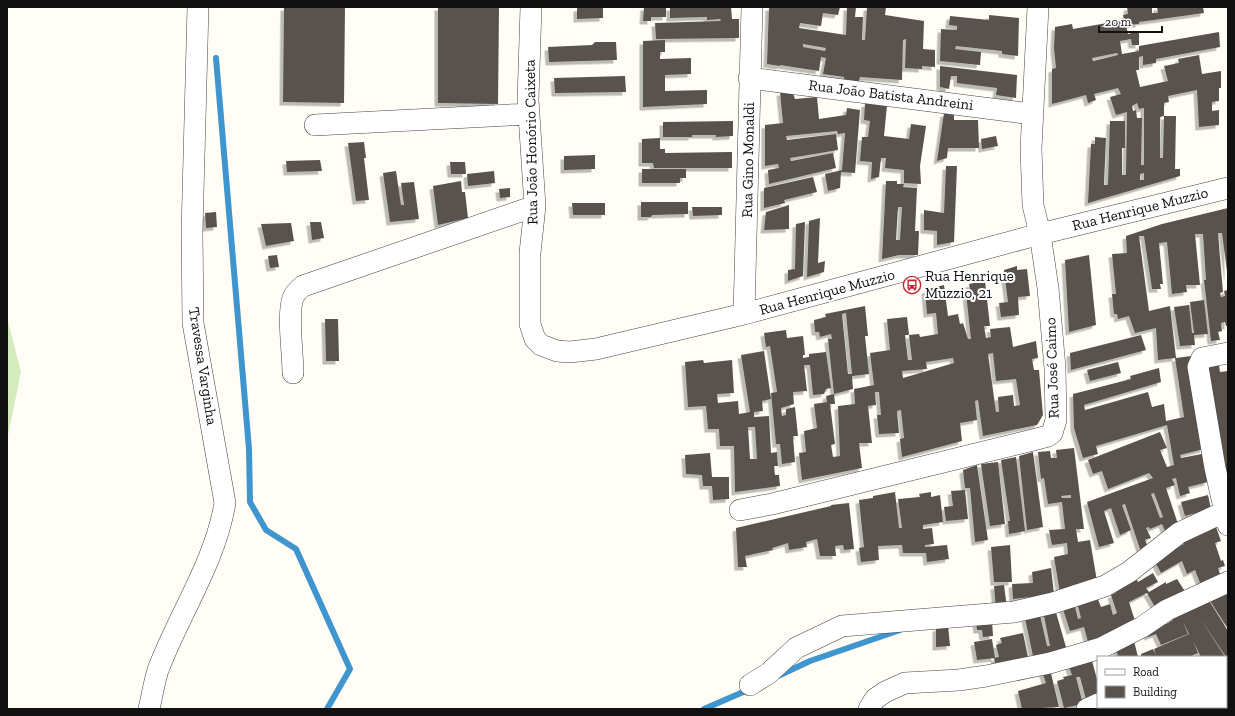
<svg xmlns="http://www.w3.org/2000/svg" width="1235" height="716" viewBox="0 0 1235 716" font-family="'Zilla Slab',serif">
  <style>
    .green { fill: #d5ebbd }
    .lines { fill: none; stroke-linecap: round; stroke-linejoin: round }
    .stream { stroke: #3f96cf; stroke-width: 6 }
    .building { fill: #5a524d; fill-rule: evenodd; filter: url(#shadow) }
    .street-casing { stroke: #444; stroke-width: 22 }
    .street { stroke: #fff; stroke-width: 21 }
    .labels { text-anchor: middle; stroke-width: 4; stroke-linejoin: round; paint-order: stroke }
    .street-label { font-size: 15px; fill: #111; stroke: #fff }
    .poi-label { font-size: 15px; fill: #111; stroke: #fff; text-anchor: start }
  </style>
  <defs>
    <filter id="shadow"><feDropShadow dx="-3.5" dy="3.5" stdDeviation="0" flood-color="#0004"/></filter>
  </defs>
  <rect width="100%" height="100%" fill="#fffdf5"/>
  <!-- green -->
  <path class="green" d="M7,318L21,372L7,440Z"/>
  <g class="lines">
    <!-- stream -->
    <path class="stream" d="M216,58L249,449L250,502L266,530L296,549L350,669L327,709
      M778,676L810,661L900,630
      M704,709L750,689"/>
  </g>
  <!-- building -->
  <path class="building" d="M284,7H345L344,103L283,102Z
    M438,7H499L498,104L438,103Z
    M603,7V18L577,19V8Z
    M644,7H666V17H651V21H643Z
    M670,7H731L732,19H739V38L656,39L655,23L720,21L721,19L707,20V17L670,18Z
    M769,7H840L838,15L823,13L821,26L800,23L799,28L846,35L847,7H856L855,17H863L862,40H865L867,7H886L885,15L924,21L923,49L935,50V67L922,66V69L905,68L906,39L903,40L902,80L860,77L859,81H844V77L823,74L826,58L821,57L819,71L780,65V66L767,64ZM803,44L826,48L825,51L803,47Z
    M1127,7H1152V13H1158L1157,7H1203L1204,13L1139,22V24L1126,25L1128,34L1139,31V45H1132L1131,39L1120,41L1122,54L1139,51V46L1219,32L1220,47L1156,59V63L1143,65V56L1139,57V70H1136L1140,87L1168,81L1164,66L1179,63L1178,59L1199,55L1202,74L1221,71V88H1219V101L1212,102V111L1219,110V125L1199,127L1197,90L1168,96L1169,102L1164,103V116L1160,117V158H1163L1164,116H1176L1175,169H1180V176L1088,203L1091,144H1095V137L1106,138L1104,185H1108L1110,121H1125V148H1122V175H1126L1127,112L1116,115L1110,97L1121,94L1118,88L1094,94L1096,100L1088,103L1086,95L1052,104V69L1056,68L1054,48L1055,27L1072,24L1073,29L1124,20L1123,15L1128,14ZM1117,53L1118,55L1093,61L1092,58ZM1137,103L1139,109L1144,108V165H1141L1142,118H1137L1136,110L1133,111L1132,106ZM1144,173V180H1140V174Z
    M989,15L1019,18L1018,56L1002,54V51L956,46L955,49L981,52L980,65L940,61L941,29L957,30V26L949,25L950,16L989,20Z
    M665,40V52H660V59L691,58V74L665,75V91L707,90V104L643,107V41Z
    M595,42H616L617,60L549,62L548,47L592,45Z
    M940,66L1017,75L1016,98L996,95L997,88L957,83V76H951L949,89L940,87Z
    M625,76L626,92L555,93L554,78Z
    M780,92L793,93L795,99L817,97L819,119L846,115L847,108L860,110L855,173L841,172L840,188L828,191L825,174L842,170L845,133L838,134L837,131L786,136L787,140L836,134L838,150L790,158L791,161L833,153L836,168L769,184L768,170L779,168L778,164L765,166V125L783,123Z
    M865,103L887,105L884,136L909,139L911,124L926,126L920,166L921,184L904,183V170L885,168L886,158H881L879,177L871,179L872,162L860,161L862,137H868L870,121L864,120Z
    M944,113L954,114V120H978L979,148H948L947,158L937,161Z
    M733,121V136L716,137V135H692V137H663V122Z
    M996,136L998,146L982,149L981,139Z
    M660,138V149H665V153L732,152V168H654L653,163H642V139Z
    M364,142L366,158H364L369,200L356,201L348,143Z
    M595,155V169L564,170V156Z
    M320,160L322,171L287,172L286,161Z
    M450,162H465L466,174H451Z
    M946,166H957L954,242L937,245V231L924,230V210L944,213Z
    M642,169H686V178H680V183H642Z
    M396,171L401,205H404L401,183L414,182L419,219L390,222L383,173Z
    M494,171L495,183L468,186L467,174Z
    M813,177L817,192L784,200L785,203L764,208V188Z
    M461,181L462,192H465L468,218L438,225L433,186Z
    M886,181H897V184H904L903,187L917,188L915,231H919L918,255H899L882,259ZM898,207H902L900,240H896Z
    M510,188V197L500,198L499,189Z
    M641,202H688V214L652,215L651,217H641Z
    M572,203H605V215H573Z
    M789,205V229L764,230L766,212Z
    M692,207H722V215L693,216Z
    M1228,208V279L1222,233H1218L1223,292L1220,293L1221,297L1225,296L1224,291L1228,290V326H1226L1225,322L1221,323L1222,331L1218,332L1220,340L1211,341L1204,280H1206L1203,234H1195L1200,285H1186L1187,292L1172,294L1167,242L1159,243L1163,284H1160L1161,289H1152L1144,236H1139L1149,311L1170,306L1176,358L1191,356L1204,449L1180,455L1181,458L1202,454L1208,482L1188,487L1190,493L1180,496L1176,478L1172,479L1175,485L1166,488L1179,527L1166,533L1162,524L1150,529L1149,527L1146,528L1151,538L1145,540L1148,547L1141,552L1125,504L1122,505L1131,530L1120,535L1111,508L1104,511L1114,543L1099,547L1087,502L1153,478L1149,473L1108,489L1102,471L1093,474L1088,460L1160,432L1167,448L1160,450L1167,467L1174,465L1167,425L1096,446L1098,454L1083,458L1074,428L1073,394L1131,379L1130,376L1159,368L1161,382L1084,405L1085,410L1148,392L1152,407L1164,404L1166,421L1184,417L1175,358L1158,360L1156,328L1135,333L1129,316L1118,319L1117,314H1114L1112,294H1116L1112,254L1127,253L1126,236L1162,224ZM1154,493L1163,517L1160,518L1151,494Z
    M216,212L217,227L206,228L205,213Z
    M820,218L818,263L825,261L824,272L807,277L809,221Z
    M310,222H321L324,238L312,240Z
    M805,222L803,276L788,281V270L795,269L796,224Z
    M291,223L294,241L266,246L261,224Z
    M277,255L279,267L270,268L268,256Z
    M1089,255L1096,325L1069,332L1065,260Z
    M1017,266V270L1027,269L1030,296L1018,297L1019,315L1001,317L999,303L1008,302L1004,270Z
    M985,281L990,326H984L986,338L991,337L990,329L1010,327L1013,347L1036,341L1038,358L1032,359L1034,370H1039L1043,415L1037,425L983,436L978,400L975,401L977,420L960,423L962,441L902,457L900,439L904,438L901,410L897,411L899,433L879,434L877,415H881L879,392H875L876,405L868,406L872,443H859L862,468L802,480L799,453L806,452L804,431L817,428L814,404L827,402L826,396L834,394L835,404H830L835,444L831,445L833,457L840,456L838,406L855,404L854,389L874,385L870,353L890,350L887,319L907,317L909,335H905L908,360H912L909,335L919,334L920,337L938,334L936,313L927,314L925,290L944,285L948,316L958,314L960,324L963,323L968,339H971L966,293H971L969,284ZM993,353L996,381L1016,379L1020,405L1014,406L1013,395L998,397L999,412H996L988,354ZM953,358L954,363L903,378L902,371L927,369L926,362Z
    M1204,300L1208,334L1194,335L1195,345L1180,346L1174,307L1189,305L1192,333H1194L1190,302Z
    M865,306L868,336H865L869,374L852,376L853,389L834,394L828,339H832L831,334L820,337L819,332H815L814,320L826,317L825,314ZM846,313L852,374H848L842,314Z
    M325,319H338L339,361H326Z
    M786,330L787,338L803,336L805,355H803V358L809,357V354L826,352L831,388L826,389L824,394L813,395L810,365H804L807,391L793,392L794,404L781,408L782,416L786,415V409L795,407L798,436H793L795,462L782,464L780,444H776L771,393L777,392L770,346L766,347L764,333Z
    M1141,335L1146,350L1071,370L1070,353Z
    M764,351L771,399L762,401L763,411L754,412V417L769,416L771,453L777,452L778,466H774L775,475H779L780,486L735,492L734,446H720L719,429H708L706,406L688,407L685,362L703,360L704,363L732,360L734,393L717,394L718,403L738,401L739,414L750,412L741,355ZM748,427H755L757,459H750Z
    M1118,362L1121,373L1090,381L1087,370Z
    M1219,365L1220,372L1228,371V481L1204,368Z
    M1074,448L1084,529H1076L1078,542L1090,540L1097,581L1072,585L1073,590L1060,593L1054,557L1068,554L1067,543L1052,545L1049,530L1065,529L1062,502L1048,504L1044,478L1041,479L1038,452L1050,451L1051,458H1057L1056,450ZM1071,495V498H1062L1061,496Z
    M1033,452L1043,527L1027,530L1019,456Z
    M710,453L712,477H729V499L713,500L712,486H703L702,475L686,474L685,455Z
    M1016,457L1025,531L1009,534L1008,521H1010L1001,460Z
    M998,462L1005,524L990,526L981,464Z
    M977,465L988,540L975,542L970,488H965L963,470Z
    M965,490L968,519L946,521L944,507L953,506L951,491Z
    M895,492L899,528H902L898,499L920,497L919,494L931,492V497L940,495L943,522L923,525V529L932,528L934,544L925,545V547L947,545L949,559L927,562L926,553H903L902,545L878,546L879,560L861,562L859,548L864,547L859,500L873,498V496Z
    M1208,495L1211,509L1185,516L1181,502Z
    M849,503L854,549L844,550L843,545L835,546L836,556H820L817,539L806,542L807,547L789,550L788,543L772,548L773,550L745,556L747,567H738L736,528L831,506V505Z
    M1215,524L1221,541L1215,543L1221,561L1223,560L1225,566L1218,568L1220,574L1200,583L1195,570L1187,574L1182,561L1161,573L1154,560L1158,559L1184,544L1181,536Z
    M1010,545L1012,582H994L991,547Z
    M1051,568L1054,594L1013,599L1012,584L1033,583L1032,572Z
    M1153,573L1158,582L1146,588L1149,592L1166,582V584L1177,579L1188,596L1155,607L1147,593L1129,602L1136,624L1088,642L1084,627L1070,631L1062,606L1074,603L1078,619L1081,618L1077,602L1097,597L1101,607L1110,604L1113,615L1117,613L1111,595L1116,593L1114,589L1123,585L1137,580L1138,582Z
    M1004,585L1007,608L996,609L994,586Z
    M1228,591V629L1209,599Z
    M1208,599L1228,631V656L1226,657L1200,618L1225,657H1201L1193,641L1198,653L1189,657H1141V654L1153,649L1156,655L1154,649L1189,634L1183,622L1188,634L1161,645L1156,634L1148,637L1143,628L1162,618L1166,624L1173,620L1170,613Z
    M1055,609L1068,654L1033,656L1025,618L1040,615L1047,646H1050L1043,611Z
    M992,621L993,636L983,637L982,630H977L976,623Z
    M948,625L950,646L936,647V628Z
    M1023,633L1028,657L995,663L994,658L999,657L996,645L1002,643L1000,638Z
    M992,639L995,658L977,660L974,642Z
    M1134,641L1138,657H1118L1116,648Z
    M1091,657L1098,683V700L1087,703L1080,677H1076L1083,704L1064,708L1057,681L1064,679L1063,677L1072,675L1068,664Z
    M1050,669L1059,707L1022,709L1018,691L1046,683L1042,671Z
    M1228,690V709H1220L1219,707H1226V692Z
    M1099,707H1149L1150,709H1093Z
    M1156,707H1175V709H1156Z
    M1192,707H1210V709H1192Z"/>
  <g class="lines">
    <defs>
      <path id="street" d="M531,7L528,100L535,206L530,253V324L535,339L541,345L557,351L570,352L596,349L744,314L1040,234L1228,188
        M749,78L1032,114
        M315,125L529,114
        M744,314L752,7
        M293,373C293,354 287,314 293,298C295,293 298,290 303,286L535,206
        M740,510L772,504L1033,440L1048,436L1052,433L1056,420L1055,368L1048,288L1040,234L1033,205L1031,149L1038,7
        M1228,525L1215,468L1198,367L1202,358L1228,353
        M750,685L769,673L796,648L842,626L1014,612L1053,603L1105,586L1129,572L1179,533L1224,512
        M149,709C152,696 154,683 158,670C179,614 215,563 225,503L193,323L192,231L198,7
        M869,709L875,699L885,692L905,683L959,680L986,676L1050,663L1101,648L1142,627L1167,610L1228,582
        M1087,709L1098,704"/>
    </defs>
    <!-- street casing -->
    <use href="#street" class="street-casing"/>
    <!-- street -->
    <use href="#street" class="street"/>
  </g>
  <!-- icons -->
  <defs>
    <symbol id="bus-ring" viewBox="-11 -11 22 22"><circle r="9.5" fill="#fff" stroke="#c4262e" stroke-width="1.5"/><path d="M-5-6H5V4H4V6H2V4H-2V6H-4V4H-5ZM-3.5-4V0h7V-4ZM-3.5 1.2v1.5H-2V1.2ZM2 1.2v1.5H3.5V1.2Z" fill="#c4262e"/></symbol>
  </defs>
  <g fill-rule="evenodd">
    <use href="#bus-ring" x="902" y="275" width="20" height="20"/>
  </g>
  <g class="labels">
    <!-- street labels -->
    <g class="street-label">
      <text transform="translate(891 95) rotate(7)" y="5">Rua João Batista Andreini</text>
      <text transform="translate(531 142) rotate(-91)" y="5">Rua João Honório Caixeta</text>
      <text transform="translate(748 160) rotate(-89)" y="5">Rua Gino Monaldi</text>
      <text transform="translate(1140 209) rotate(-14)" y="5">Rua Henrique Muzzio</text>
      <text transform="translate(827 292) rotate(-15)" y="5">Rua Henrique Muzzio</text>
      <text transform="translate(203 366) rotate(81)" y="5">Travessa Varginha</text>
      <text transform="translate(1052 368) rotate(-92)" y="5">Rua José Caimo</text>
    </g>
    <!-- poi labels -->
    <g class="poi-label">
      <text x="925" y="281">Rua Henrique<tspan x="925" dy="17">Muzzio, 21</tspan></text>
    </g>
  </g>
  <!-- border -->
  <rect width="1235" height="716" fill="none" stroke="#111111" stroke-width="16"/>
  <!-- legend -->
  <rect x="1097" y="656" width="130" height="52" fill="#ffffff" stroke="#a0a0a0"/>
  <rect x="1105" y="669" width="20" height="6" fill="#ffffff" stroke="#a0a0a0"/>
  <text x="1133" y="676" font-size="12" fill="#111111">Road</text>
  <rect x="1105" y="686" width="20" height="12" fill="#5a524d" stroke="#a0a0a0"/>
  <text x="1133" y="696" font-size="12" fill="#111111">Building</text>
  <!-- scale -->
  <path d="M1099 26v6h63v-6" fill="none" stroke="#111111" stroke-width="2"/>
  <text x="1105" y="26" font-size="12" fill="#111111" stroke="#ffffff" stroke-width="3" paint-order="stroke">20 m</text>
</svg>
